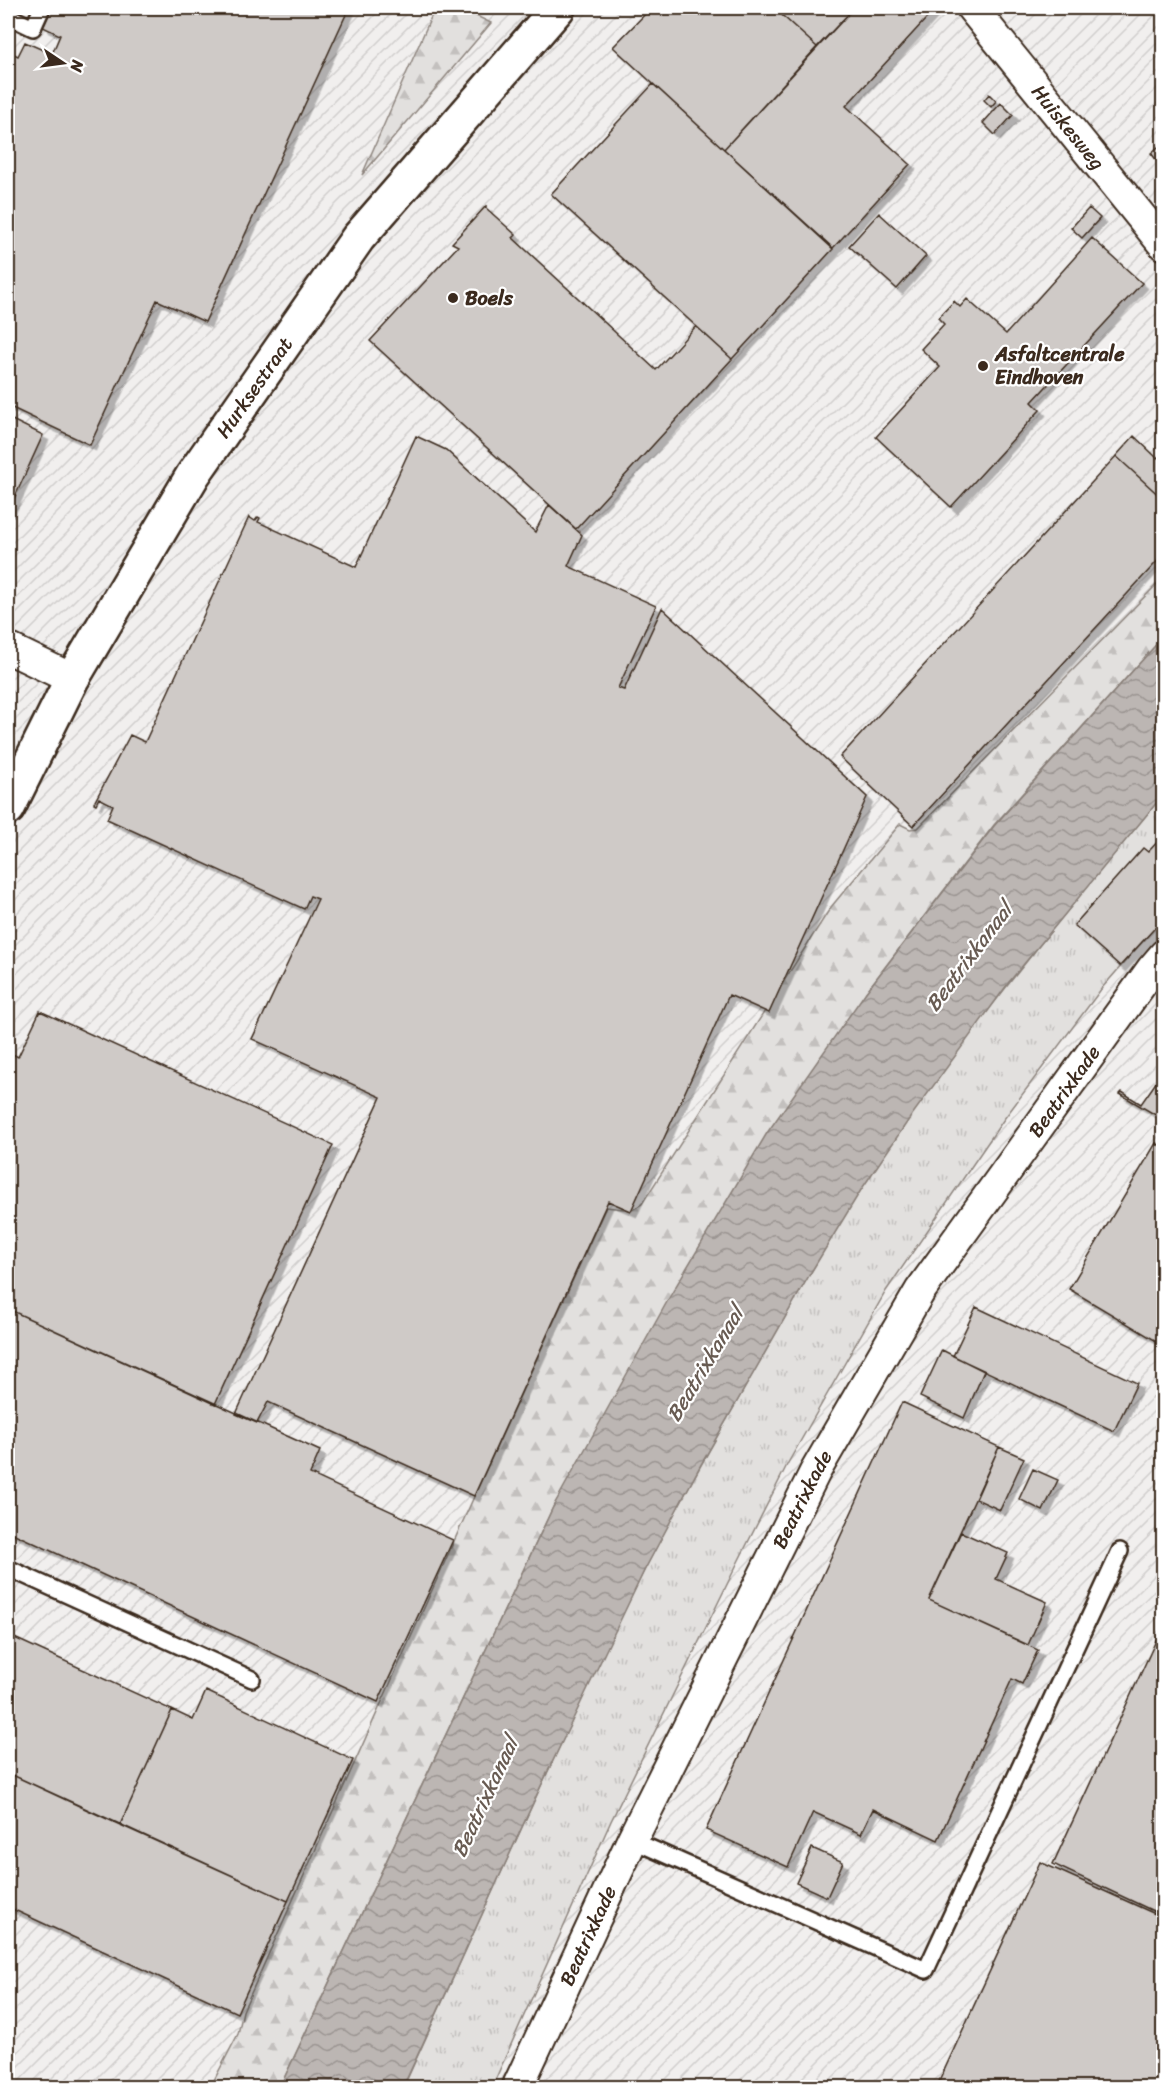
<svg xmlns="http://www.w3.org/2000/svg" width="1171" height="2095" viewBox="0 0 1171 2095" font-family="Sriracha,sans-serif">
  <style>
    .industrial { fill: url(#industrial-furrows) }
    .grass { fill: url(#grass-tufts); stroke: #8e857e; stroke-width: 1.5 }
    .forest { fill: url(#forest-firs); stroke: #8e857e; stroke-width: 1.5 }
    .water { fill: url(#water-waves); stroke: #887e77; stroke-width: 1.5 }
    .building { fill: #cfcac7; stroke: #3b2a1e; stroke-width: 1.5; filter: url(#shadow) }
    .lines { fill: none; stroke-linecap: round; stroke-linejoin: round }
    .service-casing { stroke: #3b2a1e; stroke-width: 20 }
    .minor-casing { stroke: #3b2a1e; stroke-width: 34 }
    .tertiary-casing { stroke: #3b2a1e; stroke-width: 38 }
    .service { stroke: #fff; stroke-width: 15 }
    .minor { stroke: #fff; stroke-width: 30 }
    .tertiary { stroke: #fff; stroke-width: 33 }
    .poi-dot { fill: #3b2a1e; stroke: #fff; stroke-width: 2 }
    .labels { text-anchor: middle; stroke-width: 4.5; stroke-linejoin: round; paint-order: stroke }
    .street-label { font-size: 20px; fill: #3b2a1e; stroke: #fff }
    .poi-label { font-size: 20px; font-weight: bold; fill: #3b2a1e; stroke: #fff; text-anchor: start }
    .water-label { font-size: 21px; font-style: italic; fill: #685b52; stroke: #fff }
  </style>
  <defs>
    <pattern id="industrial-furrows" width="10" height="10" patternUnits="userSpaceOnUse" patternTransform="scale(1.5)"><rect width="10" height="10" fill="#f1efee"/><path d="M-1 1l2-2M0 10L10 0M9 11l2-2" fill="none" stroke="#d0cdcc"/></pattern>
    <pattern id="grass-tufts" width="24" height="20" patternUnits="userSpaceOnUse" patternTransform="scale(1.5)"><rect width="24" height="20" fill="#e2e0de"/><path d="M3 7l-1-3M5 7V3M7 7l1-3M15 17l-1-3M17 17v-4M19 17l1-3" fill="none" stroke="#c3c0be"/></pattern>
    <pattern id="forest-firs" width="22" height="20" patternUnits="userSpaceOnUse" patternTransform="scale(1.5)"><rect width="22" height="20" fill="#e2e0de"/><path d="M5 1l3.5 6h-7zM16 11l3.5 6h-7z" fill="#c3c0be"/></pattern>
    <pattern id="water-waves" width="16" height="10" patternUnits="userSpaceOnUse" patternTransform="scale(1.5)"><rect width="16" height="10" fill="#bcb6b3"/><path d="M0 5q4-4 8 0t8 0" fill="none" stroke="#9a9491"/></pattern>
    <filter id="shadow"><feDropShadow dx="5.5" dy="5.5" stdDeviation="0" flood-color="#0004"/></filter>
  </defs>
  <rect width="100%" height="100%" fill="#fff"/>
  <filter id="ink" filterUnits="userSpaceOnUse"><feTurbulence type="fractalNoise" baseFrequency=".0167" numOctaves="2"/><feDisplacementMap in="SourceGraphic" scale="12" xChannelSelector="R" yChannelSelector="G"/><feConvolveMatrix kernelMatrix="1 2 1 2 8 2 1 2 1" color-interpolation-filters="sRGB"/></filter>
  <g filter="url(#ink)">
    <!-- industrial -->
    <path class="industrial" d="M8,8H1163V2087H8Z"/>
    <!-- grass -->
    <path class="grass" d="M1163,795V918L1102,988L1004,1119L886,1291L788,1463L739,1560L611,1821L492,2087L403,2088C482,1915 559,1742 643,1573C680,1499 723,1427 764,1354C795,1299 826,1244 860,1191C950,1051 1057,922 1163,795Z"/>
    <!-- forest -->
    <path class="forest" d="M435,8H460L491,23L362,175Z
      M1163,578V637L994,825L866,992L554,1505L280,2087L210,2088L238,2034L243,2011L477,1490L606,1207L632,1210L642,1204L831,907L900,824L910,829L918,828Z"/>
    <!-- water -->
    <path class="water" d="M1163,637V795L1010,981L912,1115L861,1190L810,1274L699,1468L644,1571L539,1790L403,2087H280L554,1505L673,1291L767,1133L866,992L994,826Z"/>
    <!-- building -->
    <path class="building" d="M52,8H349L205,322L157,300L90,445L8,406V51L18,56L25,42L52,54L60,35L43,27Z
      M651,8H774L817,47L724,149L613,47Z
      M774,8H854L817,47Z
      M854,8H936L846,106L910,164L833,248L724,149Z
      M653,84L833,249L732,359L551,194Z
      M989,94L996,101L991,107L984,100Z
      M1001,103L1013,115L995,135L983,123Z
      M1164,142V170L1151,153Z
      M486,206V208L516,235L513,238L656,370L696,326L732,359L576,529L370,341L458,246L452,243Z
      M1089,208L1100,218L1082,238L1071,228Z
      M879,213L926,256L897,289L849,246Z
      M1092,238L1142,283L1032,402L1040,410L951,507L876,437L940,367L921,349L944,324L938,318L954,301L960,307L967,299L1006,334Z
      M8,418L43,435L8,512Z
      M416,436L446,450L535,532L549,505L582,535L568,566L656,606L618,688L624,690L662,608L867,797L769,1013L729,995L631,1211L608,1201L474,1496L268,1402L257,1423L236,1414L381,1097L252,1039L318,899L310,896L304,909L107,819L113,805L99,798L96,804L94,803L130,735L145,742L249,517L255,521L258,517L260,518L258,522L356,567Z
      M1134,436L1157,458L1164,451V500L1116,456Z
      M1116,456L1164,500V554L913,826L840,757Z
      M1164,835V918L1120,966L1074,925L1143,848L1148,852Z
      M40,1011L333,1145L215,1404L8,1309V1055L9,1052L18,1057Z
      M1164,1071V1120L1120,1094L1122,1092L1141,1104Z
      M1156,1143L1164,1148L1163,1345L1069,1289Z
      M976,1307L1137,1383L1114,1431L953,1356Z
      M8,1309L320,1451L310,1474L453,1540L378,1702L8,1531Z
      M942,1350L984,1371L964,1418L920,1397Z
      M902,1402L999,1447L929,1600L1038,1650L1022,1684L1012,1679L938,1840L873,1809L861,1834L813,1812L788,1867L706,1830Z
      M999,1447L1024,1458L1000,1510L976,1499Z
      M1033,1469L1058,1480L1043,1511L1019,1499Z
      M961,1532L1008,1553L996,1579L1047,1602L1028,1645L929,1600Z
      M1164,1623V1916L1053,1864Z
      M8,1635L172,1710L120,1825L8,1773Z
      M206,1691L353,1760L288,1901L120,1825L172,1710L193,1720Z
      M8,1773L288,1901L237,2013L8,1907Z
      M812,1848L843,1862L827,1897L796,1883Z
      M1040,1862L1164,1918V2088H936Z"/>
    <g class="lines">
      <defs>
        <path id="service" d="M8,16L33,28L42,8
          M8,1568L252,1679
          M632,1840L926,1970L1120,1551"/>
        <g id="minor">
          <path id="s1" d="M972,8L1164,245"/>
          <path d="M8,648L72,679"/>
          <path id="s2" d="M517,2088L632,1840L815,1472L920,1291L1152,969L1164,955"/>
        </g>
        <g id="tertiary">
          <path id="s3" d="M8,808L72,679L193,475L358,238L558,8"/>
        </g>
      </defs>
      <!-- service casing -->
      <use href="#service" class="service-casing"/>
      <!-- minor casing -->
      <use href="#minor" class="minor-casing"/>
      <!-- tertiary casing -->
      <use href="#tertiary" class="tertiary-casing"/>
      <!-- service -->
      <use href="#service" class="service"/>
      <!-- minor -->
      <use href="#minor" class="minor"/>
      <!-- tertiary -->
      <use href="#tertiary" class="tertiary"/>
    </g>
  </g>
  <!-- markers -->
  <g class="poi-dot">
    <circle cx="453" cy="298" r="6"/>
    <circle cx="983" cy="366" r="6"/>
  </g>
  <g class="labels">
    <!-- street labels -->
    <g class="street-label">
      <text dy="7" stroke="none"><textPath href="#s1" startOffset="153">Huiskesweg</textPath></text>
      <text dy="7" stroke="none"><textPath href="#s3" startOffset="488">Hurksestraat</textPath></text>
      <text dy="7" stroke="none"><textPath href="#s2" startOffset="1140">Beatrixkade</textPath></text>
      <text dy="7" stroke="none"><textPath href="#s2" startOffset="654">Beatrixkade</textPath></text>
      <text dy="7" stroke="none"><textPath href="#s2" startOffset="168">Beatrixkade</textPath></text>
    </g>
    <!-- poi labels -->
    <g class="poi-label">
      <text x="465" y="305">Boels</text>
      <text x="995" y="361">Asfaltcentrale<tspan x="995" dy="23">Eindhoven</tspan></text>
    </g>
    <!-- water labels -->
    <g class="water-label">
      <text transform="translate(969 957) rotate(-53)" y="7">Beatrixkanaal</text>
      <text transform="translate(705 1364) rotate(-59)" y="7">Beatrixkanaal</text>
      <text transform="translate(485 1797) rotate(-65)" y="7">Beatrixkanaal</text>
    </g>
  </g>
  <!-- margin -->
  <rect width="1171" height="2095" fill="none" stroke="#fff" stroke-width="30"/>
  <rect x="15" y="15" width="1141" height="2065" fill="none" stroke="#3b2a1e" stroke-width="2" filter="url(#ink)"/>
  <!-- north arrow -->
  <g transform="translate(63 63) rotate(103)" stroke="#ffffff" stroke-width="4.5" paint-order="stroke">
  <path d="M0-4.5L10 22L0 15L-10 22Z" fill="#3b2a1e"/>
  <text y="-9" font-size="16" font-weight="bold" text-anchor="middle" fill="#3b2a1e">N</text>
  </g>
</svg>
